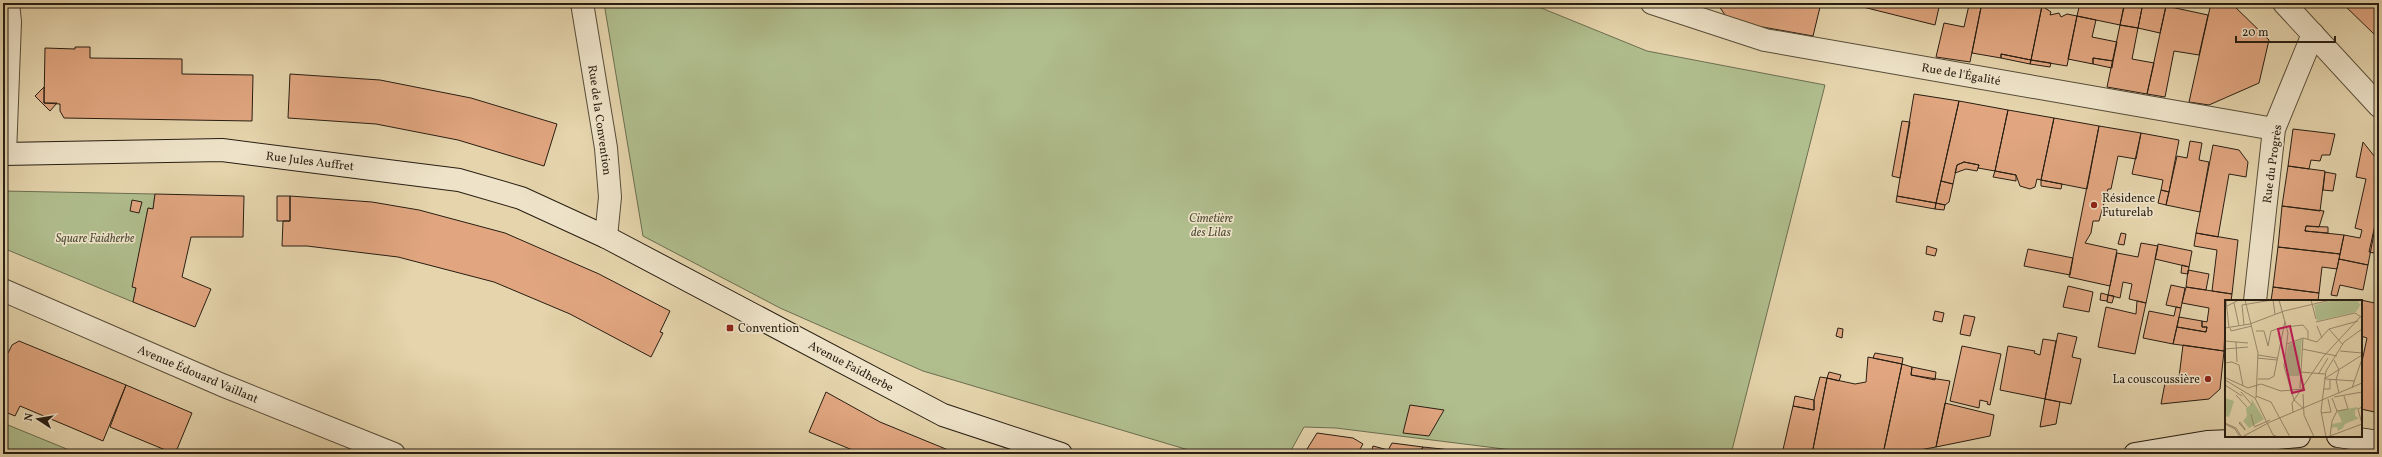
<svg xmlns="http://www.w3.org/2000/svg" width="2382" height="457" viewBox="0 0 2382 457" font-family="Vollkorn,serif">
  <style>
    .green { fill: #b0bd8d; stroke: #6c6e50 }
    .building { fill: #e1a680; stroke: #281e12 }
    .lines { fill: none; stroke-linecap: round; stroke-linejoin: round }
    .minor-casing { stroke: #574c38; stroke-width: 24 }
    .tertiary-casing { stroke: #574c38; stroke-width: 24 }
    .secondary-casing { stroke: #281e12; stroke-width: 24 }
    .minor { stroke: #eee3c9; stroke-width: 22 }
    .tertiary { stroke: #eee3c9; stroke-width: 22 }
    .secondary { stroke: #eee3c9; stroke-width: 22 }
    .poi-dot { fill: #8f2418; stroke: #eee3c9; stroke-width: 1.5 }
    .labels { text-anchor: middle; stroke-width: 3.5; stroke-linejoin: round; paint-order: stroke }
    .street-label { font-size: 12px; fill: #281e12; stroke: #eee3c9 }
    .poi-label { font-size: 12px; fill: #281e12; stroke: #eee3c9; text-anchor: start }
    .park-label { font-size: 12px; font-style: italic; fill: #514e37; stroke: #eee3c9 }
    .inset-road { fill: none; stroke: #998b6e; stroke-width: 1 }
    .view { fill: #c2185b; fill-opacity: 0.15; stroke: #c2185b; stroke-width: 2 }
    .inset-edge { fill: none; stroke: #281e12; stroke-width: 2 }
  </style>
  <rect width="100%" height="100%" fill="#e5d4ac"/>
  <filter id="stains"><feTurbulence type="fractalNoise" baseFrequency=".005" numOctaves="4"/><feColorMatrix values="0 0 0 0 .2 0 0 0 0 .09 0 0 0 0 .02 0 0 0 .5 -.17"/></filter>
  <radialGradient id="worn" r=".72"><stop offset=".6" stop-color="#630" stop-opacity="0"/><stop offset="1" stop-color="#630" stop-opacity=".3"/></radialGradient>
  <!-- green -->
  <path class="green" d="M604,3H1529L1647,51L1825,85L1731,454H1544L1336,428L1304,427L1289,454H1202L923,371L780,308L643,236Z
    M3,191L155,194L153,209L148,208L133,287L136,288L133,302L3,248Z
    M3,423L79,454H3Z"/>
  <!-- building -->
  <path class="building" d="M1717,3H1821L1813,36L1729,21Z
    M1859,3H1940L1935,25L1859,6Z
    M1982,3H2025L2042,6L2031,60L2001,54V58L1972,53Z
    M2080,3L2124,5L2120,25L2077,16Z
    M2125,3H2143L2138,28L2120,25Z
    M2143,3L2166,6L2160,33L2138,28Z
    M2211,3H2231L2269,40L2259,83L2209,105L2189,102Z
    M2342,3H2379V36L2375,35Z
    M1969,5L1981,7L1970,62L1936,57L1944,23L1964,27Z
    M2042,6L2051,12L2050,15L2059,13L2061,17L2067,14L2077,16L2067,66L2031,60Z
    M2166,6L2208,15L2199,55L2174,51L2165,97L2147,94Z
    M2077,16L2096,20L2092,37L2117,42L2113,61L2093,58V64L2068,59Z
    M2120,25L2138,28L2132,59L2154,63L2147,94L2107,87Z
    M75,47H90V58L182,59V74L253,75L252,121L64,118L60,111V104L44,103L45,48L75,49Z
    M2001,54L2031,60L2030,64L2001,58Z
    M2093,58L2113,61L2112,68L2093,64Z
    M2031,60L2051,63L2050,67L2030,64Z
    M290,74L380,80L471,98L557,124L544,166L458,140L376,124L288,118Z
    M44,87V103H57L50,111L35,96Z
    M1914,94L1959,101L1936,203L1897,196Z
    M1959,101L2008,110L1995,171L1978,168L1979,165L1964,162L1957,165L1953,184L1941,181Z
    M2008,110L2054,118L2041,180L2037,179L2035,187L2030,189L2020,186L2016,175L1995,171Z
    M2054,118L2099,126L2087,189L2041,180Z
    M1902,121L1910,122L1900,178L1892,176Z
    M2099,126L2141,133L2136,159L2118,156L2111,189H2108L2099,221H2093L2091,233L2085,243L2117,250L2110,286L2069,277Z
    M2293,129L2335,134L2330,155H2322L2320,161L2311,160L2309,169L2288,166Z
    M2141,133L2179,140L2169,192L2161,190L2163,180L2132,174Z
    M2190,141L2202,143L2199,160L2209,162L2200,212L2166,205L2177,156L2187,158Z
    M2363,142L2379,162V207L2368,265L2339,259L2344,235L2360,238L2362,230L2355,228L2366,179L2356,177Z
    M2213,145L2239,150L2248,162L2246,177L2229,174L2218,237L2196,233Z
    M1964,162L1979,165L1977,171L1966,169L1955,173L1957,165Z
    M2288,166L2325,171L2320,211L2282,206Z
    M1995,171L2016,175V181L1993,177Z
    M2325,172L2336,174L2333,191L2323,190Z
    M2041,180L2062,184L2061,189L2041,186Z
    M1941,181L1953,184L1949,202L1945,205L1936,203Z
    M2161,190L2169,192L2166,205L2158,203Z
    M155,194L244,196L243,237H191L182,277L211,289L195,327L133,302L136,288L132,287L148,208L153,209Z
    M277,196H290V221H277Z
    M290,196L372,202L419,210L505,233L599,274L670,311L660,332L663,333L651,357L570,314L494,282L398,257L307,246H282L283,221H290Z
    M1897,196L1936,203L1935,209L1896,202Z
    M132,200L142,202L139,213L130,211Z
    M1936,203L1945,205L1944,210L1935,209Z
    M2282,206L2324,211L2319,227L2306,226L2305,231L2344,235L2340,254L2278,247Z
    M2379,207V254L2369,252Z
    M2306,226L2328,227V233L2305,231Z
    M2121,233L2126,234L2124,245L2118,244Z
    M2196,233L2238,240L2232,294L2212,291L2217,250L2194,246Z
    M2141,243L2158,246L2146,303L2129,299L2132,284L2123,282L2120,298L2108,295L2117,253L2138,257Z
    M2158,244L2192,251L2189,267L2155,259Z
    M1927,246L1937,249L1935,256L1926,254Z
    M2278,247L2340,254L2337,269L2322,267L2319,293L2273,287Z
    M2028,249L2073,258L2070,275L2024,266Z
    M2339,259L2368,265L2363,290L2340,285L2337,296L2331,295Z
    M2182,265L2189,267L2188,274L2181,273Z
    M2188,270L2209,274L2206,290L2186,287Z
    M2171,285L2185,288L2181,308L2166,305Z
    M2068,286L2093,292L2089,312L2063,307Z
    M2186,287L2232,294L2231,301H2226L2224,351L2173,344L2177,327L2206,332L2207,327H2202V321L2207,322L2209,308L2182,303Z
    M2273,287L2319,293L2318,301H2271Z
    M2101,293L2108,295L2107,301L2100,300Z
    M2108,295L2114,296L2112,303L2107,302Z
    M2361,300L2379,304V364L2376,376H2379V413L2361,409V366L2367,338L2361,336Z
    M2137,301L2146,303L2135,354L2098,347L2106,307L2136,314Z
    M2176,307L2181,308L2173,344L2143,338L2149,311L2174,316Z
    M1935,311L1944,313L1942,322L1933,320Z
    M1964,315L1975,317L1970,336L1960,334Z
    M2179,317L2202,321V327H2207L2206,332L2177,327Z
    M1838,328L1843,329L1842,338L1836,336Z
    M2058,333L2077,337L2072,357L2081,359L2071,404L2045,399Z
    M2043,339L2056,341L2045,399L2000,390L2008,346L2035,351L2034,353L2040,355Z
    M19,341L126,385L103,441L20,406L15,416L3,411V351L8,353L12,345Z
    M2183,345L2224,351L2220,389L2209,399L2161,404L2166,378L2179,377Z
    M1962,346L2001,354L1990,405L1987,404L1988,402L1980,400L1979,408L1950,401Z
    M1875,353L1903,358L1902,364L1873,358Z
    M1868,357L1902,364L1883,454H1812L1827,378L1855,384L1866,382Z
    M1902,364L1912,367L1911,375L1950,381L1936,447L1897,454H1883Z
    M1912,367L1936,372L1935,380L1911,375Z
    M1829,372L1841,375L1839,381L1827,378Z
    M1820,377L1827,378L1812,454H1782L1793,406L1814,410V400Z
    M126,385L192,413L175,454L110,427Z
    M826,392L880,422L958,454H862L809,432Z
    M1795,396L1814,400V410L1793,406Z
    M2045,399L2060,402L2056,424L2040,427Z
    M1945,403L1994,415L1990,436L1936,447Z
    M1410,405L1444,410L1429,436L1403,433Z
    M1317,433L1353,438L1363,444L1357,454H1304Z
    M1392,443L1423,447L1419,454H1386Z
    M1373,446L1388,450L1386,454H1371Z
    M1423,447L1442,449L1440,454H1419Z
    M1442,449L1473,453L1481,454H1440Z"/>
  <g class="lines">
    <defs>
      <path id="minor" d="M582,3L606,148L610,197L606,237
        M1652,3L1765,40L2274,129
        M5,154L10,22L8,3
        M2255,301L2274,129L2313,34
        M2256,436V454"/>
      <path id="tertiary" d="M2284,3L2379,106
        M3,290L222,385L394,454"/>
      <path id="secondary" d="M3,154L222,150L459,180L521,198L606,237L943,415L1061,454
        M2338,436L2379,442
        M2135,454L2207,442L2257,440L2299,436"/>
    </defs>
    <!-- minor casing -->
    <use href="#minor" class="minor-casing"/>
    <!-- tertiary casing -->
    <use href="#tertiary" class="tertiary-casing"/>
    <!-- secondary casing -->
    <use href="#secondary" class="secondary-casing"/>
    <!-- minor -->
    <use href="#minor" class="minor"/>
    <!-- tertiary -->
    <use href="#tertiary" class="tertiary"/>
    <!-- secondary -->
    <use href="#secondary" class="secondary"/>
  </g>
  <!-- markers -->
  <g class="poi-dot">
    <circle cx="2094" cy="205" r="4"/>
    <rect x="726" y="324" width="8" height="8" rx="2"/>
    <circle cx="2208" cy="379" r="4"/>
  </g>
  <g class="labels">
    <!-- street labels -->
    <g class="street-label">
      <text transform="translate(1961 74) rotate(10)" y="4">Rue de l'Égalité</text>
      <text transform="translate(600 120) rotate(82)" y="4">Rue de la Convention</text>
      <text transform="translate(310 161) rotate(7)" y="4">Rue Jules Auffret</text>
      <text transform="translate(2272 164) rotate(-82)" y="4">Rue du Progrès</text>
      <text transform="translate(851 366) rotate(28)" y="4">Avenue Faidherbe</text>
      <text transform="translate(198 374) rotate(23)" y="4">Avenue Édouard Vaillant</text>
    </g>
    <!-- poi labels -->
    <g class="poi-label">
      <text x="2102" y="202">Résidence<tspan x="2102" dy="14">Futurelab</tspan></text>
      <text x="738" y="332">Convention</text>
      <text x="2200" y="383" text-anchor="end">La couscoussière</text>
    </g>
    <!-- park labels -->
    <g class="park-label">
      <text x="1211" y="222">Cimetière<tspan x="1211" dy="14">des Lilas</tspan></text>
      <text x="95" y="242">Square Faidherbe</text>
    </g>
  </g>
  <!-- overview -->
  <g transform="translate(2225 300)">
    <rect width="137" height="137" fill="#e5d4ac"/>
    <path d="M110,0H135L133,3L136,4L131,12L92,21L89,5ZM77,39L74,76H63L60,63L63,45ZM0,98L9,101L4,117L0,116ZM26,98L39,119L24,128L18,121L22,116L21,108L27,104ZM132,107L133,109L130,110V116L134,118L120,124L118,128L113,131L112,127L106,128L107,124L117,122L112,111Z" fill="#b0bd8d"/>
    <path class="inset-road" d="M1,0L4,28M20,0L33,53L31,98M48,0L50,14M54,0L63,33L59,66L69,100L67,103L68,112M86,0L91,19M9,3L14,26M0,7L14,0M91,22L130,13L136,17M19,25L17,5L47,0M92,26L97,38M61,27L78,25L83,31V39M0,28L25,24L59,11L106,0M5,28L6,31L27,26M104,29L118,45M31,31H39L43,46M0,41L23,43M11,42L12,62M62,44L78,38L92,42L104,29L133,21M43,46L46,31L58,27M0,49L23,47M77,49L112,56M115,51L137,53M33,55L52,58M32,58L52,60M109,60L114,70L111,80L114,93M0,63L7,62L14,65L18,86M75,72L100,74M94,73L103,58M1,78L23,88L36,84L56,91L78,89M33,79H44L49,76L60,21M99,79L137,55M101,79L129,81M0,80L30,98M0,85L17,96M75,88L78,38M127,88L137,59M99,89H105V79M16,92L27,105M78,94L79,115L89,137M11,95L22,107M31,96L46,102L65,137M109,97L137,92M30,98L48,135L53,137M78,108L69,100L98,57L137,15M112,111L123,109L119,96M96,113L106,112L103,99M26,114L29,126M15,122L20,129V130L14,123ZM0,123L11,128L16,136M0,124L10,129L15,137M137,124L133,109L137,107M29,127L45,120M105,136L107,121L112,111L107,98M105,136L137,124M17,137L45,122L137,83M101,137L96,111L101,71L119,42L137,29"/>
    <path class="view" d="M65,26L79,90L67,93L53,29Z"/>
    <rect width="137" height="137" class="inset-edge"/>
  </g>
  <!-- margin -->
  <rect width="2382" height="457" fill="none" stroke="#e5d4ac" stroke-width="16"/>
  <rect x="4" y="4" width="2374" height="449" fill="none" stroke="#281e12" stroke-width="2"/>
  <rect x="8" y="8" width="2366" height="441" fill="none" stroke="#281e12"/>
  <!-- north arrow -->
  <g transform="translate(38 419) rotate(282)" stroke="#eee3c9" stroke-width="3" paint-order="stroke">
  <path d="M0-3L7 15L0 10L-7 15Z" fill="#281e12"/>
  <text y="-6" font-size="11" font-weight="bold" text-anchor="middle" fill="#281e12">N</text>
  </g>
  <!-- scale -->
  <path d="M2236 36v6h99v-6" fill="none" stroke="#281e12" stroke-width="2"/>
  <text x="2242" y="36" font-size="12" fill="#281e12" stroke="#eee3c9" stroke-width="3" paint-order="stroke">20 m</text>
  <rect width="100%" height="100%" filter="url(#stains)"/>
  <rect width="100%" height="100%" fill="url(#worn)"/>
</svg>
